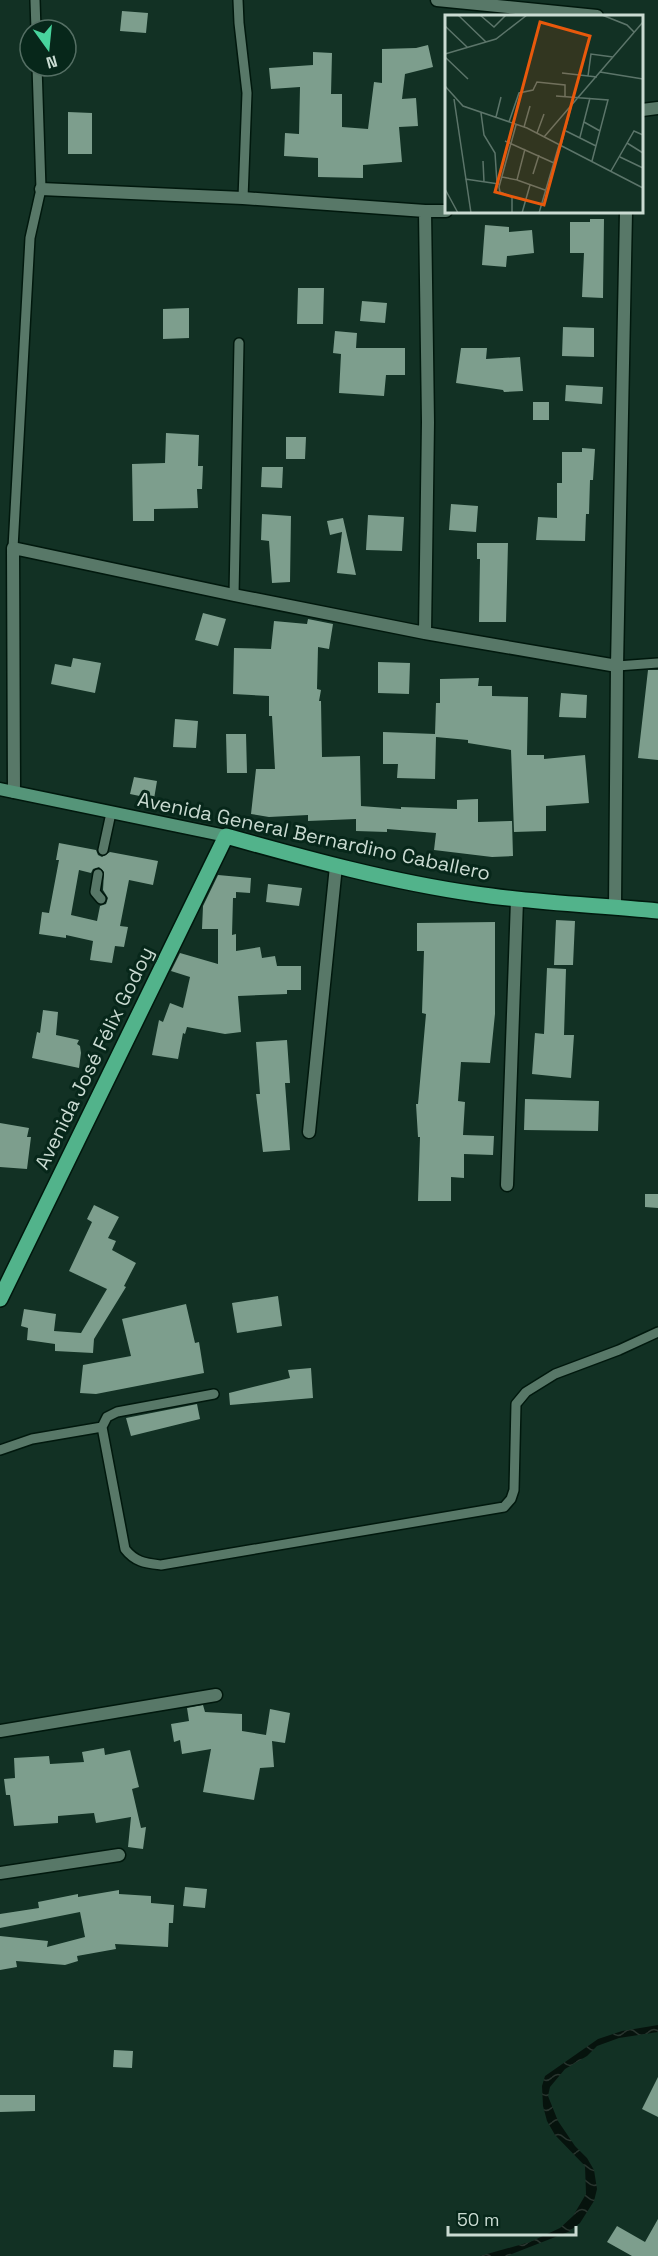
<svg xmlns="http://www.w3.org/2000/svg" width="658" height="2256" viewBox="0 0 658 2256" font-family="'Space Grotesk',sans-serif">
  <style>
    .water { fill: url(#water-waves) }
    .building { fill: #7d9e8d; fill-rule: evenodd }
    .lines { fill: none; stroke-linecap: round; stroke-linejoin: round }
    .service-casing { stroke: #00180d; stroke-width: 12 }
    .minor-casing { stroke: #00180d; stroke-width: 15 }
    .secondary-casing { stroke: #00180d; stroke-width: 15 }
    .primary-casing { stroke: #00180d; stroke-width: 18 }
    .service { stroke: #587868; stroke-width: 9 }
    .minor { stroke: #587868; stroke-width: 12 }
    .secondary { stroke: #559579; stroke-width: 12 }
    .primary { stroke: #52b38b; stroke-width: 15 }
    .labels { text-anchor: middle; stroke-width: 6; stroke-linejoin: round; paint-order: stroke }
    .street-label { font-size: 20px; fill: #cadbd2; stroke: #07271a }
    .inset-road { fill: none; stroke: #5c756a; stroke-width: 1.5 }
    .view { fill: #e8590c; fill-opacity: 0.15; stroke: #e8590c; stroke-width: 3 }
    .inset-edge { fill: none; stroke: #cadbd2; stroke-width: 3 }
  </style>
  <defs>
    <pattern id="water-waves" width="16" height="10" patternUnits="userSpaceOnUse" patternTransform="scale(1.5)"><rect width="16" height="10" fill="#06130d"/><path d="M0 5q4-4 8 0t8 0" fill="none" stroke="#29352f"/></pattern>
  </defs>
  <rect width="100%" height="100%" fill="#123124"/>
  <!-- water -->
  <path class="water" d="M658,2025V2032L619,2038L597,2046L587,2056L565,2069L550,2087L548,2096L558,2121L575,2146L587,2158L594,2170L597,2189L594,2201L580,2223L568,2232L507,2256H480L530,2242L560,2228L573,2216L586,2194L585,2166L555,2135L547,2121L543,2106L542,2086L545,2076L598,2039L622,2031Z"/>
  <!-- building -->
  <path class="building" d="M122,11L148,13L146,33L120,31Z
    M428,45L433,67L405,74L402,99L416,98L418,126L399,127L402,162L363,165V178L318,177V158L284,156L285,133L299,134L300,87L271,89L269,68L313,65V52L332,53L331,94H342V127L368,129L374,82L382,83V49L416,48Z
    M68,112L92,113V154H68Z
    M590,219H604L603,298L582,297L584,253H570V222H590Z
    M485,225L509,227V232L532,230L534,253L507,256L506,267L482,265Z
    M298,288H324L323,324H297Z
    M362,301L387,303L385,323L360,321Z
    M189,308V338L163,339V309Z
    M563,327L594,328V357L562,356Z
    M335,331L357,333L356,348H405V375H386L384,396L339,393L341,354L333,353Z
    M461,348H487L486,359L520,357L523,391L504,392L503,390L456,383Z
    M566,385L603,387L602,404L565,401Z
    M533,402H549V420H533Z
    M166,433L199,435L198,466H203L202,489H197L198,508L154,509V521H133L132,464L165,463Z
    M286,437H306L305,459H286Z
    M582,448L595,449L593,480H590L589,514H586L585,541L536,540L538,517L557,518V483H562V452H582Z
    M262,467H283L282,488L261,487Z
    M451,504L478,506L476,532L449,530Z
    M262,514L291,516L290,582L272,583L269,541L261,540Z
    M368,515L404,517L402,551L366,550Z
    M343,518L346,531L356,575L337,573L342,532L330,535L327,521Z
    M477,543H508L506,622H479L480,559H477Z
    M203,613L226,619L218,646L195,640Z
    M308,619L333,624L329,649L318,647L317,689L321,690L319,701H321L322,757L360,756L361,806L401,809V807L457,809V800L478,799V822L512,821L513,856L492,857L434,850L436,833L387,829V832L356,831V819L308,821V815L269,817L251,814L256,769H275L272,716H269V696L233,694L234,648L271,649L274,621L307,624Z
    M73,658L101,663L95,693L51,684L55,664L71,667Z
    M378,662L410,663L409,694L378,693Z
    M648,670H658V760L638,758Z
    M479,678L478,686H492V696L528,697L527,755H544V759L585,755L589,803L546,806V831L514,832L511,750L468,743V740L436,737L435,779L397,778L398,764H383V732L435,734L436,703H440V679Z
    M561,693L587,695L586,718L559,717Z
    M175,719L198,721L196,748L173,747Z
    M226,734H246L247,773H227Z
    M134,777L157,781L154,799L130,794Z
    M59,843L96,850L98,855L102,857L110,852L158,861L153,885L129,880L120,926L128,927L124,947L115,946L112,963L90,960L93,941L66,935V938L39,934L42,912L49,913L59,860H56ZM99,867L104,872L103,890L108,898L106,904L100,906L97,921L71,915L79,870L91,873L93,869Z
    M218,875L251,878L250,893L236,892V898H233L232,935L236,934V951L260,947L262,958L275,956L277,966H301V990H287V994L238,996L241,1032L225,1034L187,1027L185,1034L183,1033L178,1059L152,1055L159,1020L163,1022L170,1003L183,1008L190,977L171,971L180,953L218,964V929H202L203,906Z
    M268,884L302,888L299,906L266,902Z
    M556,920L575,921L573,965H554Z
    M495,922V1014L490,1063L461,1062L458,1101L465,1102L463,1135L494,1136L493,1155L464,1154V1178L451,1177V1201H418L420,1137H418L416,1104H418L426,1014L422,1013L424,951H417V923Z
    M547,968L566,969L564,1035H574L571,1078L532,1074L535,1033L544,1034Z
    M43,1010L58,1012L56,1035L79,1040L77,1044L80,1046L81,1053L79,1068L32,1058L37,1032L40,1033Z
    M287,1040L290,1083H285L290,1150L263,1152L256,1094H260L256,1042Z
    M525,1099L599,1101L598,1131L524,1130Z
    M0,1123L29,1128L27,1137H31L27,1169L0,1167Z
    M645,1194H658V1208L645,1207Z
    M94,1205L119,1217L108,1238L116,1241L112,1250L136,1263L124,1286L126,1287L94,1339L93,1353L55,1351V1344L27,1340L28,1328L21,1326L24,1309L56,1314L54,1331L81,1333L107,1289L69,1271L92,1222L87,1219Z
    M278,1296L282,1326L237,1333L232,1303Z
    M186,1304L195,1343L199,1342L204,1373L96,1394L80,1393L83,1365L131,1356L122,1319Z
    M311,1368L313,1398L230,1405L229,1393L290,1378L288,1370Z
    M197,1404L200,1419L131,1436L126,1418Z
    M203,1705L205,1712L242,1714V1731L266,1735L270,1709L290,1713L285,1743L272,1741L274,1767L260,1768L254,1800L203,1792L211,1749L182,1754L180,1740L174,1742L171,1724L189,1721L187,1708Z
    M104,1748L105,1755L130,1750L139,1787L132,1789L141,1828L146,1827L143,1849L128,1847L131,1817L96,1823L94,1813L58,1816V1823L14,1826L10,1795H6L4,1779L15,1778L14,1758L49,1756L50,1764L84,1762L82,1752Z
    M185,1887L207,1889L205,1908L183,1906Z
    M119,1890V1894L151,1896V1903L174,1905L173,1923H169L168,1947L115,1944L116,1949L77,1956L78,1961L65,1965L16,1961L17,1967L0,1970V1936L48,1941L47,1947L85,1937L80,1912L0,1928V1914L39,1908L38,1902L78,1894V1897Z
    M114,2050L133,2051L132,2068L113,2067Z
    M658,2077V2117L642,2109Z
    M0,2095H35V2111L0,2112Z
    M658,2219V2256H632L607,2242L617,2226L645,2242Z"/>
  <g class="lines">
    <defs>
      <path id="service" d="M35,0L36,30
        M238,0L239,23L247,93L243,198
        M13,548L30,238L41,189L37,66
        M234,595L239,343
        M617,666L658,663
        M103,850L111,813
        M98,874L95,892L101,899
        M102,1427L125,1549C135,1562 145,1563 161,1565L504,1507L511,1499L514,1490L516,1404L526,1392L555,1374L619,1350L658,1332
        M0,1450L32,1439L102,1427L107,1417L117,1412L214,1394"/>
      <path id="minor" d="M437,0L597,16
        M642,110L658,108
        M41,189L243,198L425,211
        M425,633L428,422L425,211H446
        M14,792L13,548L234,595L425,633L617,666
        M615,907L617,666L626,212
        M309,1132L336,866
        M507,1185L517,900
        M0,1731L216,1695
        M0,1873L119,1855"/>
      <path id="secondary" d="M0,789L226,836"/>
      <path id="primary" d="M0,1299L226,836C308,859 391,882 476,894C536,903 597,905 658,911"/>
    </defs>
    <!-- service casing -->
    <use href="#service" class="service-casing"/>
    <!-- minor casing -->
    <use href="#minor" class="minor-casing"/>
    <!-- secondary casing -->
    <use href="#secondary" class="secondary-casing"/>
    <!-- primary casing -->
    <use href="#primary" class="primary-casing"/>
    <!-- service -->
    <use href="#service" class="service"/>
    <!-- minor -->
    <use href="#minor" class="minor"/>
    <!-- secondary -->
    <use href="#secondary" class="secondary"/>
    <!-- primary -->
    <use href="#primary" class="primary"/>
  </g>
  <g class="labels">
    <!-- street labels -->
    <g class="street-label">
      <text transform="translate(314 836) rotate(12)" y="7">Avenida General Bernardino Caballero</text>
      <text transform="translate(94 1058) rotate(-64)" y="7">Avenida José Félix Godoy</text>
    </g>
  </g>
  <!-- overview -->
  <g transform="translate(445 15)">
    <rect width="198" height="198" fill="#123124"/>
    <path class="inset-road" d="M13,0L41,27M35,0L49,12L61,0M157,0L182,10L189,17M0,11L22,32M0,39L51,24L82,0M0,42L23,64M155,57L198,64M117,58L152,62M143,61L146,39L168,42M0,71L18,91L82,113L198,173M111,81L163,85L147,146M9,84L26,198M36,98L39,120L50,138L52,168M51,102L56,82M64,107L74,78L88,75L92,67L120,70V81M139,107L155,116M79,112L85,91M121,116L151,131M92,118L99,99M99,122L198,7M135,122L145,83M60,126L109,148M182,128L198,138M116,130L126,92M175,142L198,153M38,146L39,167M166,156L189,116L198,120M88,159L94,140M57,162L72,165L80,134M20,164L54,169M72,165L100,175M0,174L13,198M67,198V182L55,177L54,172L71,110M77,198L85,170M94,198L114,130"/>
    <path class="view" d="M95,7L145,21L99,190L50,177Z"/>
    <rect width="198" height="198" class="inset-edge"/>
  </g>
  <!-- north arrow -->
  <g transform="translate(48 48) rotate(165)"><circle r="28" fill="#07271a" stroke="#556f64" stroke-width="1.5"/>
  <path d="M0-4.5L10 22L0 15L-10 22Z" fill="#48d49d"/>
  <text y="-9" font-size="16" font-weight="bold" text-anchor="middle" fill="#cadbd2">N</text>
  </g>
  <!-- scale -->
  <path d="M448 2226v9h128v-9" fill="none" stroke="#cadbd2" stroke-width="3"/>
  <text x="457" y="2226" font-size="18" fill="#cadbd2" stroke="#07271a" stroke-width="4.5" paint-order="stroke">50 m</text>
</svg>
